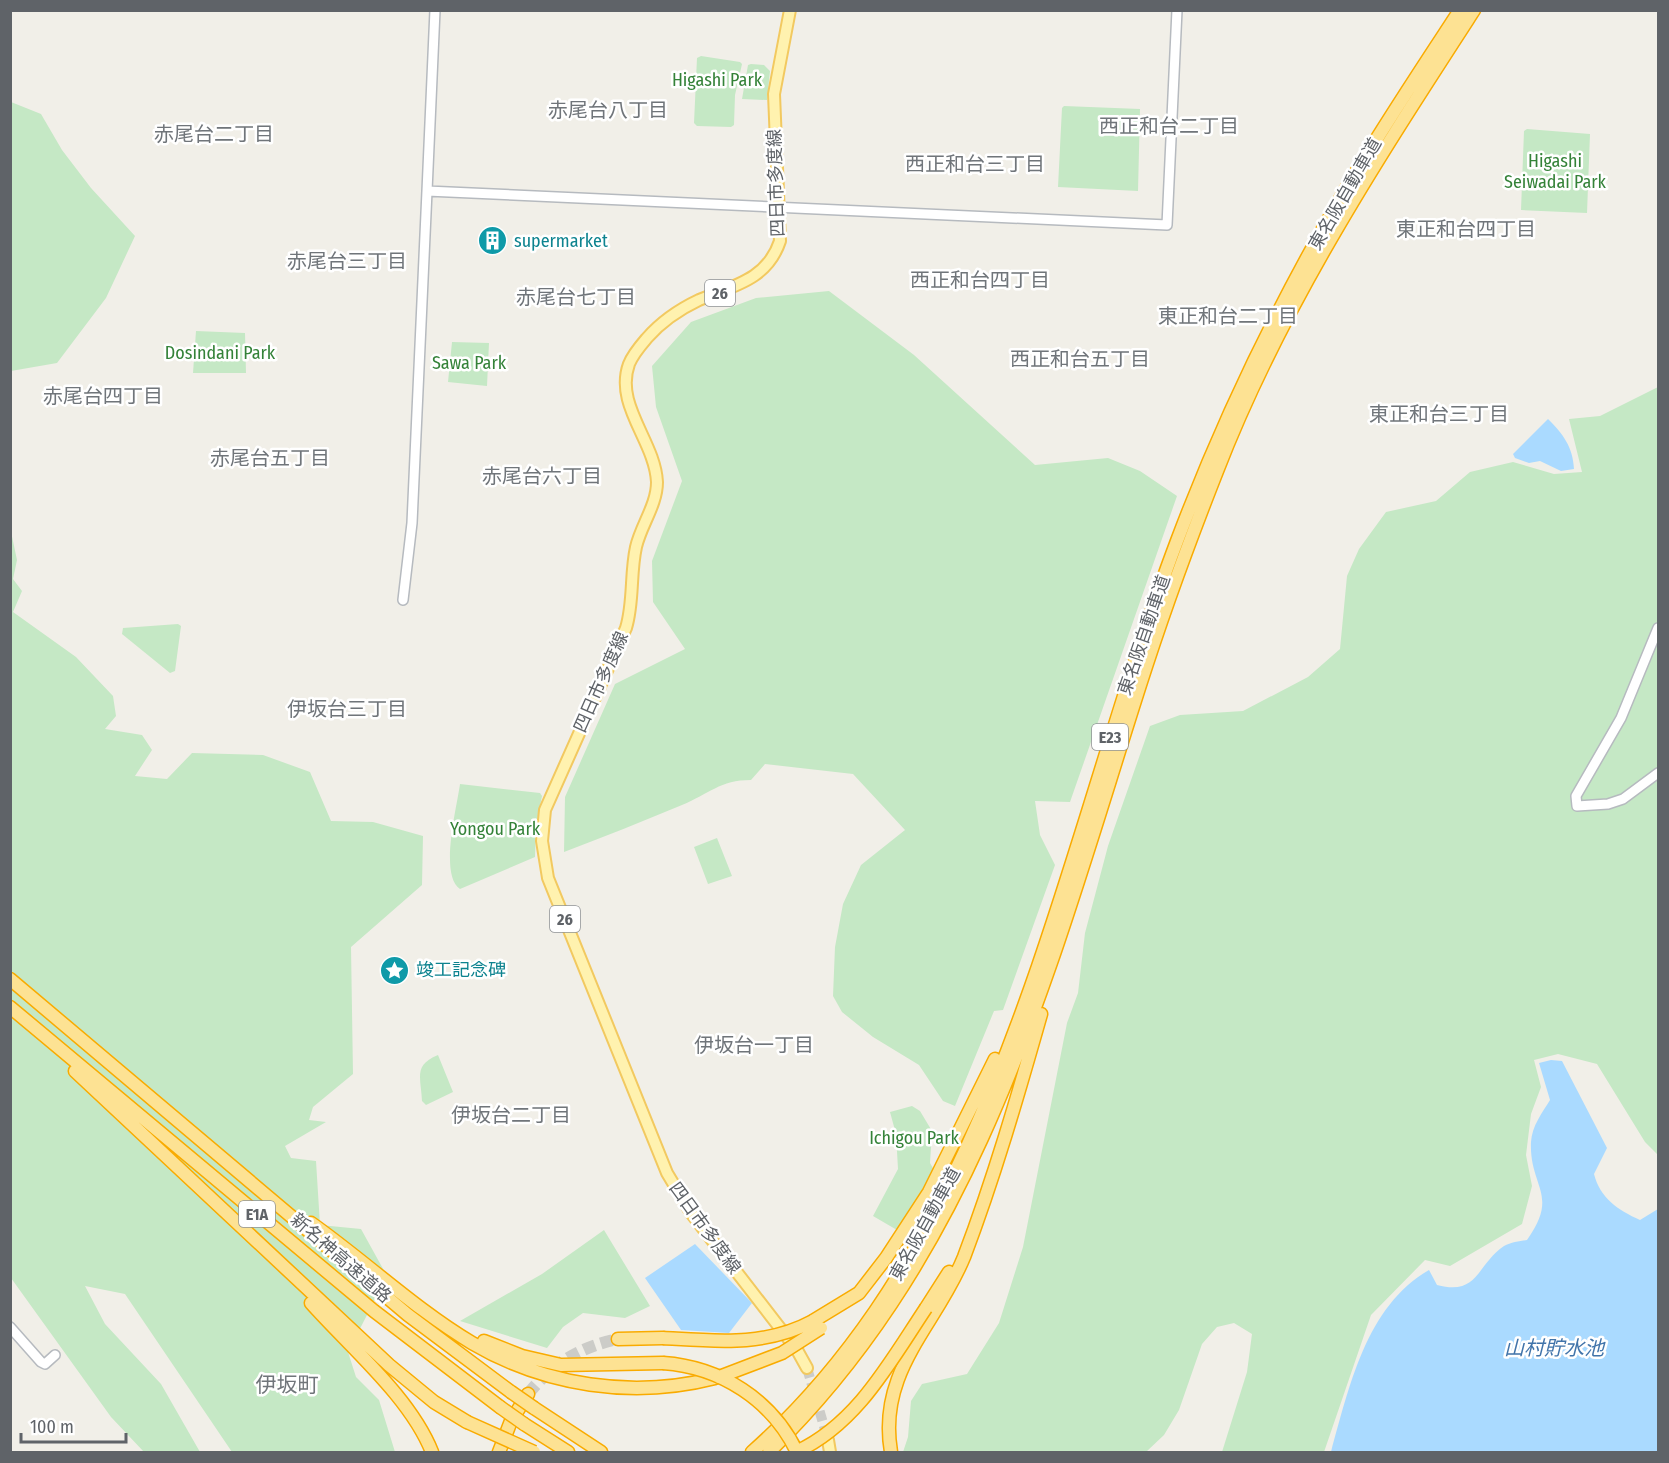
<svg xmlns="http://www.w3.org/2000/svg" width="1669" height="1463" viewBox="0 0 1669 1463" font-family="'Fira Sans Condensed','Noto Sans JP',sans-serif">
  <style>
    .green { fill: #c5e8c5 }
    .water { fill: #aadaff }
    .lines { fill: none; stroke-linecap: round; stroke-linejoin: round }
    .primary-tunnel { stroke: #ccccc8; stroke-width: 10; stroke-dasharray: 10 5; stroke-linecap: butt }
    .highway-tunnel { stroke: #ccccc8; stroke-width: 12; stroke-dasharray: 12 6; stroke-linecap: butt }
    .secondary-casing { stroke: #b6babf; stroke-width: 12 }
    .primary-casing { stroke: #f2c960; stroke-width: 14 }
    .highway-casing { stroke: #f9ab00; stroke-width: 15 }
    .secondary { stroke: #fff; stroke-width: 9 }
    .primary { stroke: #fff2af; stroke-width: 10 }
    .highway { stroke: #fde293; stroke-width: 12 }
    .highway-bridge-casing { stroke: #f9ab00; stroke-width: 15; stroke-linecap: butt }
    .highway-bridge { stroke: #fde293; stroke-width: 12 }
    .labels { text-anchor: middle; stroke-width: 5; stroke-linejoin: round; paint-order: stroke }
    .shield { fill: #fff; stroke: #8f9295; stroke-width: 1.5 }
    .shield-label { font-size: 16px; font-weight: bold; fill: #5f6368 }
    .park-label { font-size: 18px; fill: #348238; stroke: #fff }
    .street-label { font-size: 18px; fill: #5f6368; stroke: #fff }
    .culture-label { font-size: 18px; fill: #0d838f; stroke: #fff; text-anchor: start }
    .neighbourhood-label { font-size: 20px; fill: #70757a; stroke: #fff }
    .water-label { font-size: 20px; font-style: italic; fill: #4174aa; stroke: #fff }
    .quarter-label { font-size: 21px; fill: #70757a; stroke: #fff }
  </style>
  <rect width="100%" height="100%" fill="#f1efe8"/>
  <!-- green -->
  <path class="green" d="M701,56L740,62L742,64L735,95L734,125L731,127L697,126L694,123L697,58Z
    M751,64L764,65L770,71L767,100L742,99L748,65Z
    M11,102L41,114L62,150L91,188L135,236L106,298L57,363L11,371Z
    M1064,106L1140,109L1138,191L1058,187L1062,108Z
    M1527,129L1590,134L1587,213L1521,210L1524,131Z
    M829,291L914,355L1035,465L1108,458L1140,471L1177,496L1070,802L1035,801L1040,835L1055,865L1003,1010L994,1011L955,1106L943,1101L919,1065L873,1037L842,1012L833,996L835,947L843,904L861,865L905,830L853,774L765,764L751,780C720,780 709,794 682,805C643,821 604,837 564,852L565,797L615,684L685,649L653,602L652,561L682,481L656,407L652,366L691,322L756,298Z
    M196,331L245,333L246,373H193Z
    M452,342L489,343L487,386L448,382Z
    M1658,387V1155L1645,1142L1597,1064L1558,1054L1534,1060L1541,1087L1531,1114L1526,1155L1532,1186L1522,1224L1450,1266L1425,1260L1371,1315L1324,1452H1222L1247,1372L1252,1334L1234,1323L1217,1327L1202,1344L1179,1410L1164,1435L1146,1452H903L908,1437L911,1401L922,1384L967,1374L999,1323L1023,1247L1067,1023L1078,993L1085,933L1108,846L1150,726L1180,715L1243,711L1308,677L1340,649L1347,576L1359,549L1386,512L1436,501L1470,472L1513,462L1554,474L1582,472L1569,419L1600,416Z
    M10,527L17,560L13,579L22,591L13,612L76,657L113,696L116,716L105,729L142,735L152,750L135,776L167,779L192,753L263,755L310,772L331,821L373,822L423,836L422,885L351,947L353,1074L313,1107L309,1120L326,1122L285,1146L291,1158L316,1161L320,1225L361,1229L387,1276L348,1352L356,1377L379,1400L395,1452H232L125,1294L85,1286L105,1324L161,1384L200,1452H144L111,1417L11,1278Z
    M178,624L181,626L175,671L170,673L122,634L123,628Z
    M460,784L540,793L542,796L536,826L535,857L460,889C439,875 457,807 460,784Z
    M717,838L732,876L708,884L694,847Z
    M438,1055L453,1092L426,1105L422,1101C421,1078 413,1065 438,1055Z
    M912,1106L920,1111L932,1131L930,1163L934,1170L921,1196L897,1230L873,1216L898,1169L896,1134L890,1112Z
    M604,1230L650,1306L625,1318L583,1313L563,1327L547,1348L460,1321L542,1274Z"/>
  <!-- water -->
  <path class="water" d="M1548,419C1563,434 1573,447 1574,469L1561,471L1540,461L1529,463L1515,458L1513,454Z
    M1551,1060L1562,1061L1607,1148L1594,1174C1600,1198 1618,1210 1640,1220L1658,1209V1452H1331C1349,1388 1366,1306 1429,1270L1437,1285C1479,1296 1476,1265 1504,1246C1511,1242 1520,1241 1527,1240C1560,1194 1529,1187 1531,1142C1532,1126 1542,1113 1550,1100L1539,1063Z
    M695,1244L752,1303L729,1333L681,1330L645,1278Z"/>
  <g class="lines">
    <!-- primary-tunnel -->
    <path class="primary-tunnel" d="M807,1368L828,1440"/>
    <!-- highway-tunnel -->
    <path class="highway-tunnel" d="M528,1394C552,1364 580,1347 618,1339"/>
    <defs>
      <path id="secondary" d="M435,10L427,191L1167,225L1177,10
        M403,600L412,523L427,191
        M1658,628L1621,718L1576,796L1577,806L1608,804L1623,799L1658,773
        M10,1327L41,1362L45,1364L55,1355"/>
      <path id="primary" d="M790,10L774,94L780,241C767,280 733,286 699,300C680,309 661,322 647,338C641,345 633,354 629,364C614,405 655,441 657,482C657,505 641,525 636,547C630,574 634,602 626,628L545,810L542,841L548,878L667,1173L691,1213L797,1350L807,1368
        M828,1440L830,1452"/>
      <path id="highway" d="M10,979L408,1315L511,1392
        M10,1007L374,1311L500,1407
        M75,1071L389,1365L434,1402L467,1422
        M311,1223C366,1262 415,1309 472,1343C545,1386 633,1399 715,1378
        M311,1303C351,1348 410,1397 432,1452
        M926,1308L949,1272
        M813,1321L859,1293L886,1258L929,1192L995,1059
        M618,1339L663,1338
        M484,1341L522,1356L561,1365L663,1363
        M534,1408L601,1452
        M524,1424L568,1452
        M499,1452L511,1421L528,1394
        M752,1452C1006,1227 1062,845 1177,541C1223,419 1280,301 1346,189C1382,128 1421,70 1460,10
        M769,1452C982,1245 1052,959 1140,685C1163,613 1189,542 1217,471C1281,306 1378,158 1474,10
        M891,1452C877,1370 936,1326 964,1257C994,1178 1018,1095 1041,1014"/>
    </defs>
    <!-- secondary casing -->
    <use href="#secondary" class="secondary-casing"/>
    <!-- primary casing -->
    <use href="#primary" class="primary-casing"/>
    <!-- highway casing -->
    <use href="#highway" class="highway-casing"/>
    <!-- secondary -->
    <use href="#secondary" class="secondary"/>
    <!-- primary -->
    <use href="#primary" class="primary"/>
    <!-- highway -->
    <use href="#highway" class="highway"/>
    <defs>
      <path id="highway-bridge" d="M663,1338C715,1341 765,1347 813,1321
        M663,1363C721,1367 772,1400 797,1452
        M719,1377L782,1353L821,1328
        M511,1392L534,1408
        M500,1407L524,1424
        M467,1422L534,1452
        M796,1452C857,1424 890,1362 926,1308"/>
    </defs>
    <!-- highway-bridge casing -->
    <use href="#highway-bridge" class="highway-bridge-casing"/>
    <!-- highway-bridge -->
    <use href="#highway-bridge" class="highway-bridge"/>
  </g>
  <!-- icons -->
  <defs>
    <symbol id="building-disc" viewBox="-11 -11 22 22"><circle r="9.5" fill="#0f9aa8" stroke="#fff"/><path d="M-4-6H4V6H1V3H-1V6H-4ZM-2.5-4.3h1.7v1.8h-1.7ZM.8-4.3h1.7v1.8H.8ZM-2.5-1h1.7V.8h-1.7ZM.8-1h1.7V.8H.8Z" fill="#fff"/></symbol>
    <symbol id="sight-disc" viewBox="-11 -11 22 22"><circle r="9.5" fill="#0f9aa8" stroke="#fff"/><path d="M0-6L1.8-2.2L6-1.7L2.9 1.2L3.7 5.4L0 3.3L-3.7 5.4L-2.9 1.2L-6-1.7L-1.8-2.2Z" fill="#fff"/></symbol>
  </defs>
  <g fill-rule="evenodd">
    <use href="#building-disc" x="476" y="224" width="33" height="33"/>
    <use href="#sight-disc" x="378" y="954" width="33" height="33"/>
  </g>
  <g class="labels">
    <!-- shield labels -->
    <g class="shield">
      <rect x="705" y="280" width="30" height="26" rx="4.5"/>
      <rect x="1092" y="724" width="36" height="26" rx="4.5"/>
      <rect x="550" y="906" width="30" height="26" rx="4.5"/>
      <rect x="239" y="1201" width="36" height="26" rx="4.5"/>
    </g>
    <g class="shield-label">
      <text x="720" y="299">26</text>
      <text x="1110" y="743">E23</text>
      <text x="565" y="925">26</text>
      <text x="257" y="1220">E1A</text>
    </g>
    <!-- park labels -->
    <g class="park-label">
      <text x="717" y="86">Higashi Park</text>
      <text x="1555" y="167">Higashi<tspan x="1555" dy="21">Seiwadai Park</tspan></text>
      <text x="220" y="359">Dosindani Park</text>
      <text x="469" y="369">Sawa Park</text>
      <text x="495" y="835">Yongou Park</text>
      <text x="914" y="1144">Ichigou Park</text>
    </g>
    <!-- street labels -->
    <g class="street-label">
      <text transform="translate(776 183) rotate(-92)" y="6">四日市多度線</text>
      <text transform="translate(1345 194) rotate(-60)" y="6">東名阪自動車道</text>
      <text transform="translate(1144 635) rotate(-71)" y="6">東名阪自動車道</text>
      <text transform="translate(601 682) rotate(-66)" y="6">四日市多度線</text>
      <text transform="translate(925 1224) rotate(-61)" y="6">東名阪自動車道</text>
      <text transform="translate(705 1228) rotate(54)" y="6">四日市多度線</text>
      <text transform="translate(341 1258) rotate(41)" y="6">新名神高速道路</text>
    </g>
    <!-- culture labels -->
    <g class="culture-label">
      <text x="514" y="247">supermarket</text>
      <text x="416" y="976">竣工記念碑</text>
    </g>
    <!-- neighbourhood labels -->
    <g class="neighbourhood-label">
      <text x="608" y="117">赤尾台八丁目</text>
      <text x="1169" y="133">西正和台二丁目</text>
      <text x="214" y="141">赤尾台二丁目</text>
      <text x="975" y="171">西正和台三丁目</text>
      <text x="1466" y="236">東正和台四丁目</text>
      <text x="347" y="268">赤尾台三丁目</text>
      <text x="980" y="287">西正和台四丁目</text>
      <text x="576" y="304">赤尾台七丁目</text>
      <text x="1228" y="323">東正和台二丁目</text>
      <text x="1080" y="366">西正和台五丁目</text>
      <text x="103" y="403">赤尾台四丁目</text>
      <text x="1439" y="421">東正和台三丁目</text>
      <text x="270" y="465">赤尾台五丁目</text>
      <text x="542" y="483">赤尾台六丁目</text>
      <text x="347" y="716">伊坂台三丁目</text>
      <text x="754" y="1052">伊坂台一丁目</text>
      <text x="511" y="1122">伊坂台二丁目</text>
    </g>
    <!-- water labels -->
    <g class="water-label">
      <text x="1554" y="1355">山村貯水池</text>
    </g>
    <!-- quarter labels -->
    <g class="quarter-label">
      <text x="287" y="1392">伊坂町</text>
    </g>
  </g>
  <!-- border -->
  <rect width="1669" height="1463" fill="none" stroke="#5f6368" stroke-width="24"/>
  <!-- scale -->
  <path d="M21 1433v9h105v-9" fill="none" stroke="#5f6368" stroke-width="3"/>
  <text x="30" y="1433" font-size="18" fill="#5f6368" stroke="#ffffff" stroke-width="4.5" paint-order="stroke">100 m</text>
</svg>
